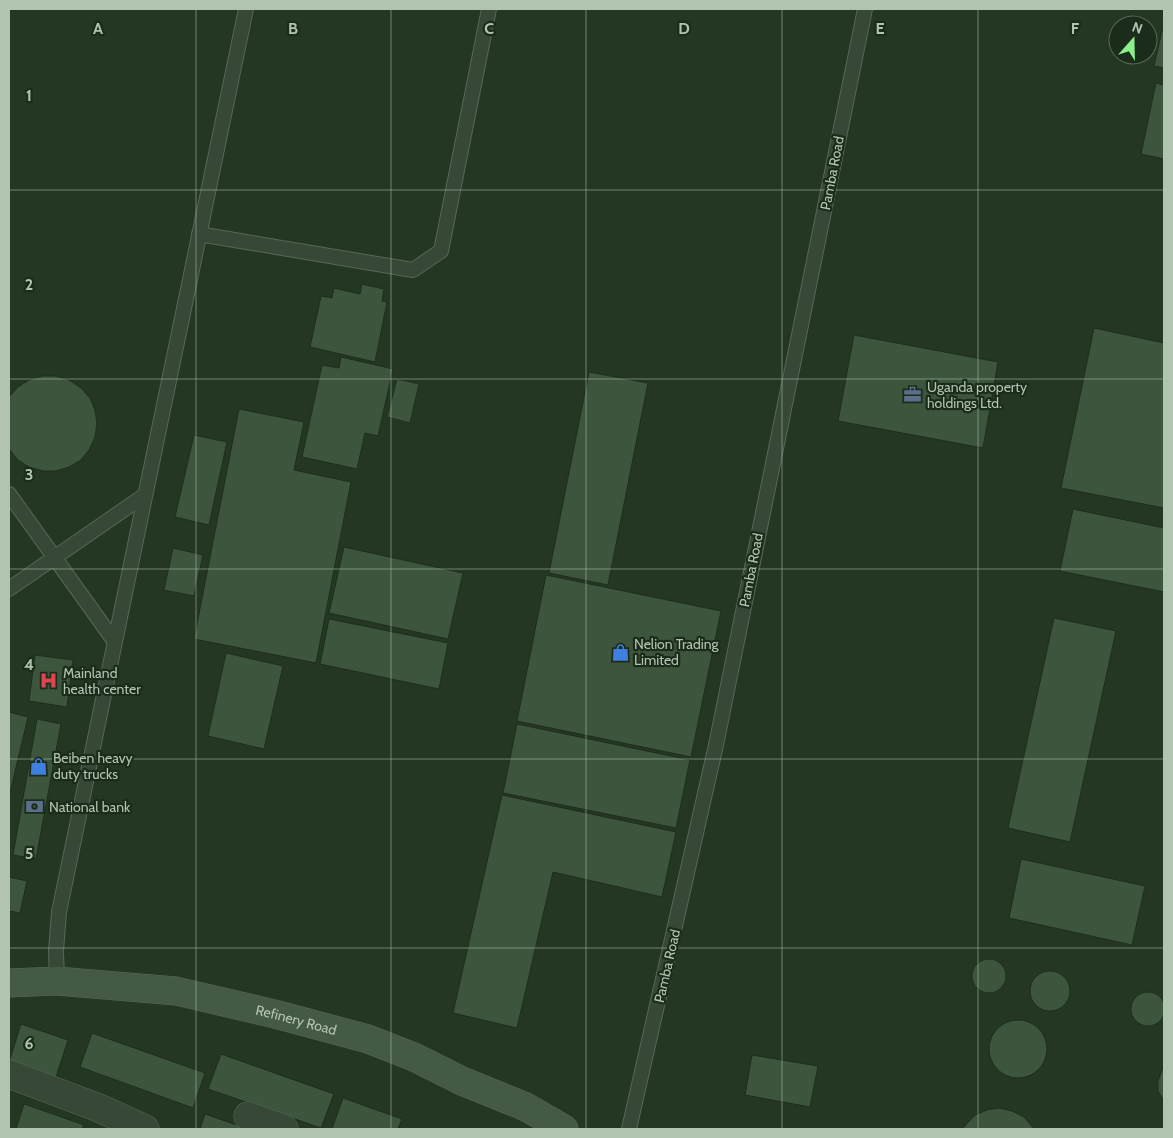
<svg xmlns="http://www.w3.org/2000/svg" width="1173" height="1138" viewBox="0 0 1173 1138" font-family="Cabin,sans-serif">
  <style>
    .building { fill: #3d553c; stroke: #1e2e1d }
    .lines { fill: none; stroke-linecap: round; stroke-linejoin: round }
    .lane-casing { stroke: #576856; stroke-width: 16 }
    .street-casing { stroke: #576856; stroke-width: 29 }
    .secondary-casing { stroke: #576856; stroke-width: 29 }
    .lane { stroke: #374836; stroke-width: 14 }
    .street { stroke: #374836; stroke-width: 28 }
    .secondary { stroke: #445a44; stroke-width: 28 }
    .grid { fill: none; stroke: #b1c4b0; stroke-width: 1; stroke-opacity: 0.55 }
    .labels { text-anchor: middle; stroke-width: 4.5; stroke-linejoin: round; paint-order: stroke }
    .street-label { font-size: 14px; fill: #b1c4b0; stroke: #1c2c1b }
    .poi-label { font-size: 14px; fill: #b1c4b0; stroke: #1c2c1b; text-anchor: start }
    .grid-label { font-size: 16px; text-anchor: middle; font-weight: bold; fill: #b1c4b0; stroke: #1c2c1b; stroke-width: 4.5; stroke-linejoin: round; paint-order: stroke }
  </style>
  <rect width="100%" height="100%" fill="#243722"/>
  <!-- building -->
  <path class="building" d="M1164,22V68L1154,66Z
    M1156,83L1164,85V159L1141,154Z
    M362,284L384,289L382,301L387,302L375,362L310,347L321,296L332,298L334,288L360,294Z
    M1094,328L1164,343V508L1061,488Z
    M854,335L998,362L983,448L838,421Z
    M341,357L393,369L378,436L365,433L357,469L302,457L322,365L339,368Z
    M589,372L648,383L608,585L549,573Z
    M42,376H56L69,380L81,388L90,398L95,410L97,424L95,437L89,450L81,460L69,467L56,471H43L29,467L18,460L9,449V397L18,387L29,380Z
    M397,379L419,384L410,423L387,417Z
    M239,409L304,422L294,470L351,482L316,663L194,639Z
    M194,435L227,442L209,525L175,517Z
    M1073,509L1164,528V592L1060,571Z
    M344,547L463,573L448,639L329,613Z
    M173,548L203,555L194,596L164,590Z
    M546,575L721,611L691,757L517,721Z
    M1054,618L1116,631L1070,842L1008,828Z
    M329,619L448,643L439,689L320,664Z
    M226,653L283,666L264,749L208,736Z
    M35,655L73,660L67,707L29,701Z
    M9,712L28,717L9,797Z
    M37,719L61,724L36,859L13,855Z
    M517,724L690,760L676,828L503,793Z
    M502,795L676,832L662,897L553,872L517,1028L453,1013Z
    M1021,859L1145,886L1132,945L1009,918Z
    M9,877L27,881L20,913L9,911Z
    M972 976a17 17 0 1 1 34 0a17 17 0 1 1-34 0Z
    M1030 991a20 20 0 1 1 40 0a20 20 0 1 1-40 0Z
    M1131 1009a17 17 0 1 1 34 0a17 17 0 1 1-34 0Z
    M989 1049a29 29 0 1 1 58 0a29 29 0 1 1-58 0Z
    M21,1024L68,1040L56,1077L9,1062Z
    M92,1033L205,1073L193,1108L80,1067Z
    M221,1054L334,1094L321,1128L208,1089Z
    M752,1055L818,1066L810,1107L745,1095Z
    M1164,1065V1101L1158,1091V1081Z
    M343,1098L402,1119L398,1129H332Z
    M24,1104L84,1125L82,1129H16Z
    M999,1108L1012,1111L1024,1117L1034,1129H962L975,1115L987,1110Z
    M205,1114L248,1129H200Z"/>
  <g class="lines">
    <defs>
      <path id="lane" d="M199,234L413,270L441,251L489,9
        M9,494L115,642
        M9,589L145,495
        M57,981L56,951L59,912L246,9
        M629,1129L716,745L865,9"/>
      <path id="street" d="M9,1074L99,1108L145,1129
        M248,1116L284,1129"/>
      <g id="secondary">
        <path id="s1" d="M9,983L57,981L176,991L275,1014L368,1039L414,1057L462,1081L526,1107L564,1129"/>
      </g>
    </defs>
    <!-- lane casing -->
    <use href="#lane" class="lane-casing"/>
    <!-- street casing -->
    <use href="#street" class="street-casing"/>
    <!-- secondary casing -->
    <use href="#secondary" class="secondary-casing"/>
    <!-- lane -->
    <use href="#lane" class="lane"/>
    <!-- street -->
    <use href="#street" class="street"/>
    <!-- secondary -->
    <use href="#secondary" class="secondary"/>
  </g>
  <!-- grid -->
  <path class="grid" d="M196,9V1129M391,9V1129M586,9V1129M782,9V1129M978,9V1129M9,190H1164M9,379H1164M9,569H1164M9,759H1164M9,948H1164"/>
  <!-- icons -->
  <defs>
    <symbol id="office-bare" viewBox="-9 -9 18 18"><path d="M-6-3h4V-5.5h4V-3h4V5H-6ZM-1-4.5V-3h2v-1.5ZM-6 0V1H6V0Z" fill="#5c6f8a" stroke="#1c2c1b" stroke-width="2.5" paint-order="stroke"/></symbol>
    <symbol id="shop-bare" viewBox="-9 -9 18 18"><path d="M-5-2.5h2.3a2.7 3.5 0 0 1 5.4 0H5L5.5 6h-11ZM-1.5-2.5h3a1.5 2.3 0 0 0-3 0Z" fill="#3f7fe0" stroke="#1c2c1b" stroke-width="2.5" paint-order="stroke"/></symbol>
    <symbol id="hospital-bare" viewBox="-9 -9 18 18"><path d="M-5-5h3v3.5h4V-5h3V5h-3V1.5h-4V5h-3Z" fill="#e0444e" stroke="#1c2c1b" stroke-width="2.5" paint-order="stroke"/></symbol>
    <symbol id="bank-bare" viewBox="-9 -9 18 18"><path d="M-6-4H6V4H-6ZM0-2.3a2.3 2.3 0 1 0 0 4.6a2.3 2.3 0 1 0 0-4.6Z" fill="#5c6f8a" stroke="#1c2c1b" stroke-width="2.5" paint-order="stroke"/></symbol>
  </defs>
  <g fill-rule="evenodd">
    <use href="#office-bare" x="900" y="382" width="25" height="25"/>
    <use href="#shop-bare" x="608" y="640" width="25" height="25"/>
    <use href="#hospital-bare" x="36" y="668" width="25" height="25"/>
    <use href="#shop-bare" x="26" y="754" width="25" height="25"/>
    <use href="#bank-bare" x="22" y="794" width="25" height="25"/>
  </g>
  <g class="labels">
    <!-- street labels -->
    <g class="street-label">
      <text transform="translate(832 173) rotate(-79)" y="5">Pamba Road</text>
      <text transform="translate(751 570) rotate(-79)" y="5">Pamba Road</text>
      <text transform="translate(667 966) rotate(-77)" y="5">Pamba Road</text>
      <text dy="5" stroke="none"><textPath href="#s1" startOffset="291">Refinery Road</textPath></text>
    </g>
    <!-- poi labels -->
    <g class="poi-label">
      <text x="927" y="392">Uganda property<tspan x="927" dy="16">holdings Ltd.</tspan></text>
      <text x="634" y="649">Nelion Trading<tspan x="634" dy="16">Limited</tspan></text>
      <text x="63" y="678">Mainland<tspan x="63" dy="16">health center</tspan></text>
      <text x="53" y="763">Beiben heavy<tspan x="53" dy="16">duty trucks</tspan></text>
      <text x="49" y="812">National bank</text>
    </g>
  </g>
  <g class="grid-label">
    <text x="98" y="34">A</text>
    <text x="293" y="34">B</text>
    <text x="489" y="34">C</text>
    <text x="684" y="34">D</text>
    <text x="880" y="34">E</text>
    <text x="1075" y="34">F</text>
    <text x="29" y="101">1</text>
    <text x="29" y="290">2</text>
    <text x="29" y="480">3</text>
    <text x="29" y="670">4</text>
    <text x="29" y="859">5</text>
    <text x="29" y="1049">6</text>
  </g>
  <!-- border -->
  <rect width="1173" height="1138" fill="none" stroke="#b1c4b0" stroke-width="20"/>
  <!-- north arrow -->
  <g transform="translate(1133 40) rotate(20)"><circle r="24" fill="#1c2c1b" stroke="#586957"/>
  <path d="M0-4L9 19L0 12L-9 19Z" fill="#8bf089"/>
  <text y="-8" font-size="14" font-weight="bold" text-anchor="middle" fill="#b1c4b0">N</text>
  </g>
</svg>
